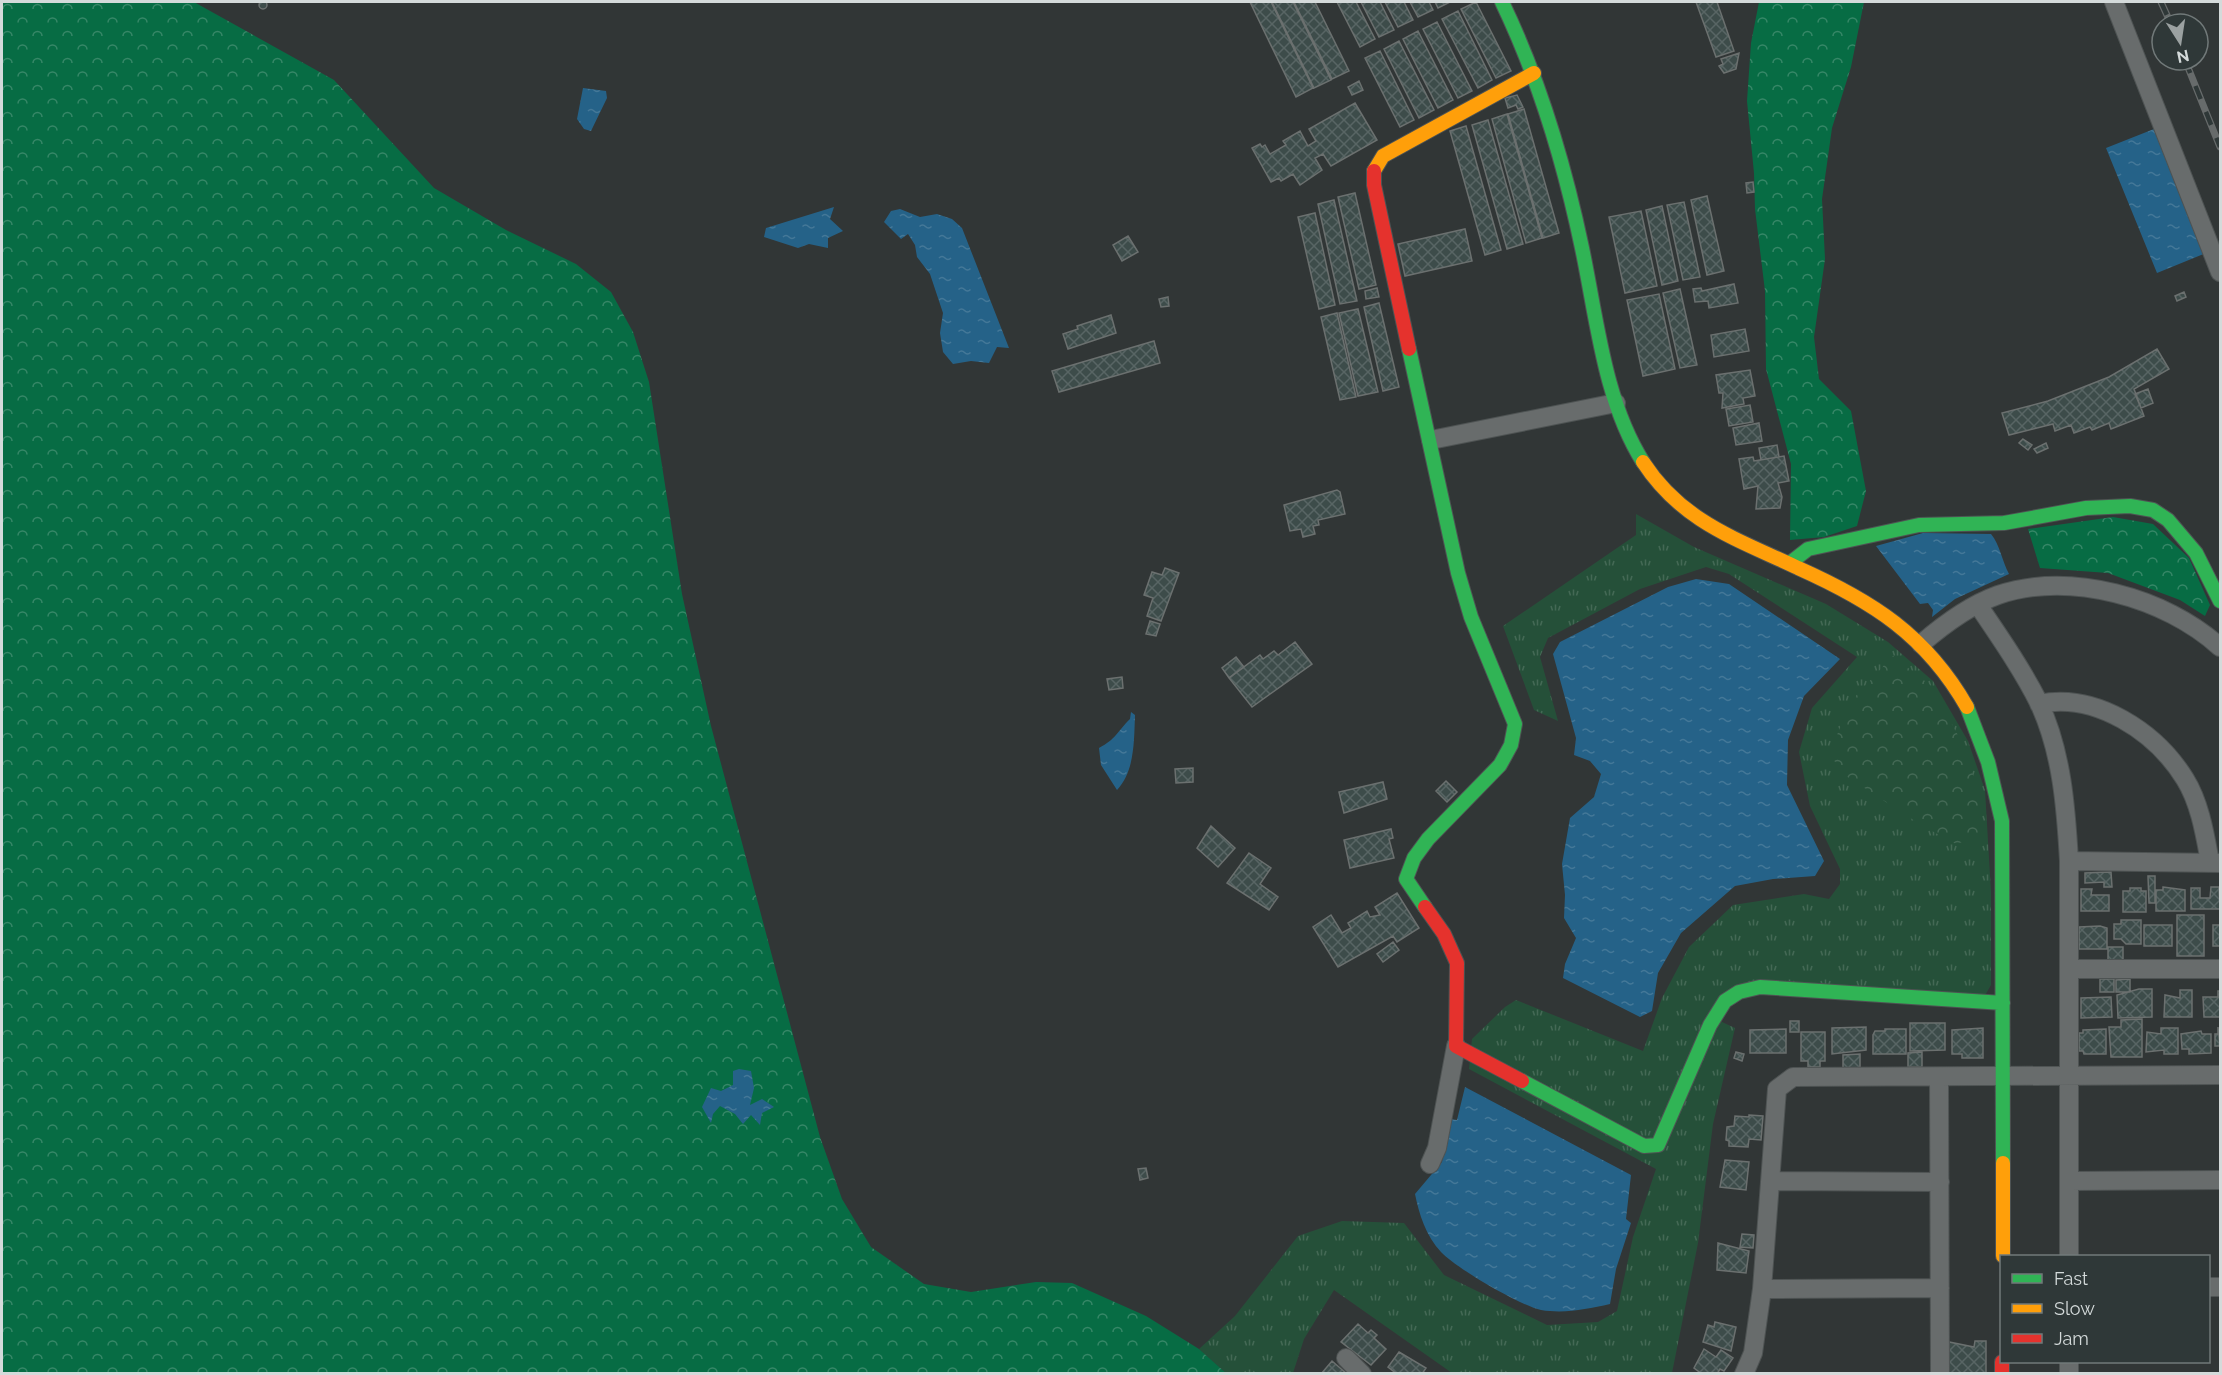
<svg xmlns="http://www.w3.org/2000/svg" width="2222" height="1375" viewBox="0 0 2222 1375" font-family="Raleway,sans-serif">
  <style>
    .grass { fill: url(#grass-tufts) }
    .forest { fill: url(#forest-crowns) }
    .park { fill: url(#park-crowns) }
    .water { fill: url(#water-ripples) }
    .building { fill: url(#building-cross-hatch); stroke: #6b706f; stroke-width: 1.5 }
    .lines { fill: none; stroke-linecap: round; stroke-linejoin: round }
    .street-casing { stroke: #4e5353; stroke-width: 20 }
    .fast-casing { stroke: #4e5353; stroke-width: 16 }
    .slow-casing { stroke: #4e5353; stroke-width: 16 }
    .jam-casing { stroke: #4e5353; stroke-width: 16 }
    .street { stroke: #686c6c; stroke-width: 18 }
    .fast { stroke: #30b455; stroke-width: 14 }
    .slow { stroke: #ff9f0a; stroke-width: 14 }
    .jam { stroke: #e5322d; stroke-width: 14 }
    .rail-casing { stroke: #676b6b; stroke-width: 7 }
    .rail { stroke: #2f3838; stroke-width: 4.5; stroke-dasharray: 14; stroke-linecap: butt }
  </style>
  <defs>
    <pattern id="grass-tufts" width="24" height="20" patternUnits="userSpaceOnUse" patternTransform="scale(1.5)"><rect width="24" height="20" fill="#255039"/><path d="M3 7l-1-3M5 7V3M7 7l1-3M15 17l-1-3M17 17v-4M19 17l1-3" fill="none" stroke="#446955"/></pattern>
    <pattern id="forest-crowns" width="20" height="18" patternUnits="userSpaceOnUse" patternTransform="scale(1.5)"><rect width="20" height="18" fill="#076c44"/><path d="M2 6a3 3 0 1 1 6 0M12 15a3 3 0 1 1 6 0" fill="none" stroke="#368767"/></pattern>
    <pattern id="park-crowns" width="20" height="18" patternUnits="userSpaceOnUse" patternTransform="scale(1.5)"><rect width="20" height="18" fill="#255039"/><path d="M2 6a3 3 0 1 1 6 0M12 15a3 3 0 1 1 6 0" fill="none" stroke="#446955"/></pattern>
    <pattern id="water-ripples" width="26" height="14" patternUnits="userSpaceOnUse" patternTransform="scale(1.5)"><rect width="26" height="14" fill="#256288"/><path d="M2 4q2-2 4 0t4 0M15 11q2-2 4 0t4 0" fill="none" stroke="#447898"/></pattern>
    <pattern id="building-cross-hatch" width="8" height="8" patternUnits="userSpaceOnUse" patternTransform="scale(1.5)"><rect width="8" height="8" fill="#3d4c4a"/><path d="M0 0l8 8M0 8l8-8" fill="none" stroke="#586564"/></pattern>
  </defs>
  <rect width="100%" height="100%" fill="#313636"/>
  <!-- grass -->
  <path class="grass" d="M1636,514L1694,547L1826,604L1888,642L1933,681L1968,741L1985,790L1991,892V985L1984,997L1755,982L1709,1016L1735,1028L1713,1124L1698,1243L1672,1373H1452L1334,1290L1304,1339L1293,1373H1226L1199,1349L1235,1316L1298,1236L1342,1221L1404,1223L1444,1275L1547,1325L1598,1322L1617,1311L1633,1237L1656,1169L1469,1069L1472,1039L1505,1007L1516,1000L1643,1051L1662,998L1689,947L1733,905L1804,894L1829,899L1840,884V869L1810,806L1799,752L1812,708L1857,657L1729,574L1706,567L1640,589L1548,638L1540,657L1558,721L1534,710L1503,626L1636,535Z"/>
  <!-- forest -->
  <path class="forest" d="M2,2H194L334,80L434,188L506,230L576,264L611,292L633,332L649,382L682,594L711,726L820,1137L842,1199L871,1247L924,1284L971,1292L1036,1282L1072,1283L1146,1316L1199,1349L1226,1373L2,1374Z
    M1759,2H1864L1851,67L1832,128L1822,199L1825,259L1814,337L1819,379L1851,411L1866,491L1857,526L1824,537L1790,540L1791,464L1766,369L1765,291L1755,209L1754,173L1747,101L1751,43Z
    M2113,517L2153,524L2189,558L2210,605L2205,616L2180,600L2108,573L2040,568L2028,529Z"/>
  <!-- park -->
  <path class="park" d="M1893,656L1930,685L1964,746L1979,795V837L1956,844L1921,825L1840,772L1830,752L1851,701Z"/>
  <!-- water -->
  <path class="water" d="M583,88L606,91L607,98L591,131L584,129L577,119Z
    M2154,129L2206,253L2157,273L2106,148Z
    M834,207L830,219L843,231L828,238V248L809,244L798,248L764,237L766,228Z
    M900,209L920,217L937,214L952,219L962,228L1009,348L997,347L989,363L971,361L953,364L943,352L940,333L943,313L930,274L917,257L915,245L908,234L901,239L884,222L891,211Z
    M1923,533L1991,534C2000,545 2002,561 2009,574L1955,599L1932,617L1933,610L1928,603L1920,604L1876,546Z
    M1696,579L1729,584L1840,659L1804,696L1788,740L1787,785L1824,861L1815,876L1773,879L1735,886L1681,933L1658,973L1652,1011L1640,1017L1563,978L1565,964L1576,938L1564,918L1565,895L1562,864L1570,818L1594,797L1601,774L1590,761L1574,755L1576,738L1553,654L1560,642L1668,587Z
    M1131,712L1135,715C1134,740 1135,771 1117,790L1101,765L1099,748C1116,739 1117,732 1130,719Z
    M739,1069L751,1071L754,1088L750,1105L762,1099L774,1107L762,1113L760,1125L751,1115L743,1124L735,1114L720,1106L713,1114L711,1123L702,1107L711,1088L721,1091L733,1085V1071Z
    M1465,1087L1631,1175L1626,1219L1631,1223L1616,1269L1610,1304C1587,1309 1565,1314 1541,1310C1519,1305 1456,1268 1441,1252C1426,1236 1419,1214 1415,1194L1442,1162L1449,1119L1457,1120Z"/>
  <!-- building -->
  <path class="building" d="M259 5a4 4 0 1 1 8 0a4 4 0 1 1-8 0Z
    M1250,2H1271L1313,88L1296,97Z
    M1272,2H1293L1331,80L1314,88Z
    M1294,2H1315L1349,71L1332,79Z
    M1337,2H1356L1375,39L1360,47Z
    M1361,2H1380L1394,30L1379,37Z
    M1385,2H1404L1413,20L1398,27Z
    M1410,2H1429L1433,10L1418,17Z
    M1435,2H1450L1438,8Z
    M1476,2L1511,71L1496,78L1461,9Z
    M1696,2H1717L1734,51L1716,57Z
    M1458,11L1492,80L1478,88L1442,19Z
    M1437,22L1472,91L1458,98L1423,29Z
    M1418,31L1453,100L1438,108L1403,39Z
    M1399,41L1434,110L1419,118L1384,49Z
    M1380,51L1414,120L1400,127L1365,58Z
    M1739,53L1736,69L1724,73L1719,66L1723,64L1721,59Z
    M1359,81L1363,90L1352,95L1348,87Z
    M1517,95L1523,107L1518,109L1516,105L1508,108L1505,98Z
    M1355,103L1377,140L1331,166L1323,154L1315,158L1322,170L1300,185L1293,174L1281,181L1279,178L1271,182L1252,148L1260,144L1262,147L1265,145L1270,154L1286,145L1283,141L1300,131L1308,146L1316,141L1309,129Z
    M1524,109L1559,233L1543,238L1508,114Z
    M1507,114L1542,238L1526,243L1492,119Z
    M1488,120L1523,244L1507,249L1472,125Z
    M1466,126L1501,250L1485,255L1450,131Z
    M1753,182L1754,192L1747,193L1746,183Z
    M1355,193L1376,285L1359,289L1338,197Z
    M1707,196L1724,271L1707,275L1691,200Z
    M1334,200L1357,301L1340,304L1318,204Z
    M1684,202L1700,277L1683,280L1667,205Z
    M1662,206L1678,281L1662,285L1646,210Z
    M1641,211L1657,286L1625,293L1609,217Z
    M1315,213L1335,305L1319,309L1298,217Z
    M1465,229L1472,261L1405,276L1398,244Z
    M1128,236L1138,252L1122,261L1113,245Z
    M1734,284L1738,303L1709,308L1708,301L1695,302L1693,289L1701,288L1702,291Z
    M1377,288L1379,297L1366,299L1365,291Z
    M1680,289L1697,365L1680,368L1663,293Z
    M2184,292L2186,297L2177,301L2175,296Z
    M1659,294L1675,369L1643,376L1627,300Z
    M1168,297L1169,306L1161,307L1159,299Z
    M1379,303L1399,387L1383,391L1364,307Z
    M1358,309L1378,392L1358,396L1339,313Z
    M1337,313L1356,397L1340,400L1321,317Z
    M1111,315L1116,333L1068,349L1063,334L1078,329L1077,326Z
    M1745,329L1749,351L1714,357L1711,335Z
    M1154,341L1160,363L1059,392L1052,371Z
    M2157,349L2169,369L2134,389L2144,416L2111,429L2109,423L2092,430L2090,427L2074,433L2071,425L2055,431L2053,424L2009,435L2002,413L2048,401L2109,377Z
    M1750,370L1755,396L1743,398L1744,404L1722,408L1723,393H1719L1716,375Z
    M2148,389L2153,403L2141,408L2135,394Z
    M1750,405L1753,422L1729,426L1726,409Z
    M1759,423L1762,441L1736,445L1733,428Z
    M2023,439L2032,445L2028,450L2019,443Z
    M2046,443L2048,448L2037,453L2034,449Z
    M1777,445L1779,457L1761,460L1759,448Z
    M1784,456L1789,481L1778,483L1782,497L1780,508L1756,509L1758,486L1744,489L1739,459L1753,457L1754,461Z
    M1337,490L1340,492L1345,514L1318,520L1319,525L1313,526L1315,534L1303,537L1301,529L1290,531L1284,505Z
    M1165,568L1179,573L1161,621L1147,616L1153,598L1144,595L1152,572L1162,575Z
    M1150,621L1160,624L1156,636L1146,634Z
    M1295,642L1312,664L1252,707L1229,678L1260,655L1263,659L1274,651L1278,655Z
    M1236,657L1244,667L1229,678L1222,668Z
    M1122,677L1123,688L1109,690L1107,679Z
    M1193,768V782L1176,783L1175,769Z
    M1446,781L1457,792L1447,802L1436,791Z
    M1383,782L1387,799L1344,813L1339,792Z
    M1211,826L1235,848L1218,867L1197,848Z
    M1391,829L1393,838L1389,839L1394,858L1350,868L1344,840Z
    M1249,853L1271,868L1260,884L1278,897L1269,910L1227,883Z
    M2111,872L2112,887H2104V882L2085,883V873Z
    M2148,876H2155V903H2149Z
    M2163,887L2185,890V911H2156V890H2163Z
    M2211,887H2219L2220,909H2191V888H2200V898H2210Z
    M2130,888H2141V891H2146V912H2123V891H2130Z
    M2081,889H2092L2091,895H2109V911H2081Z
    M1397,893L1419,928L1397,942L1393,936L1338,967L1313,927L1331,915L1342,933L1351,928L1348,923L1367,911L1370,917L1380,915L1375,907Z
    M2177,915H2204V956H2177Z
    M2121,920H2141V944H2126L2121,939H2114V924H2121Z
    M2144,925H2172V946H2144Z
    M2213,925H2220V946H2213Z
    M2100,926L2107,928V949H2079V927Z
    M1393,942L1399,950L1383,962L1377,954Z
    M2108,947H2123V961H2108Z
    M2100,979H2114V992H2100Z
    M2130,979V992H2116V980Z
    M2139,989H2152V1017L2118,1018L2117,995Z
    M2180,990H2192V1017H2164L2165,995L2180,998Z
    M2218,991H2220V1017H2204L2203,997H2218Z
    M2111,997L2112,1017L2081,1018V998Z
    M2142,1019V1057H2111L2109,1027H2121V1020Z
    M1790,1021H1799V1032H1790Z
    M1910,1023H1945V1050L1910,1051Z
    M1866,1027V1050L1832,1054V1028Z
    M2218,1027L2220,1046H2215V1034H2218Z
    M1983,1028V1058H1962V1054H1952V1030Z
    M2161,1028H2178V1054H2164V1050L2146,1052L2147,1032L2161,1034Z
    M1786,1029V1053H1750V1030Z
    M1885,1029H1906V1054H1873V1035L1875,1031H1885Z
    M2106,1029V1054H2084L2083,1051H2079V1033H2083V1030Z
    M2201,1031L2202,1034H2211V1053L2189,1054V1049H2182L2181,1034Z
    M1801,1032H1825V1061H1820V1067H1808V1061H1801Z
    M1736,1052L1744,1054L1742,1061L1734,1058Z
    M1922,1052V1067H1908V1053Z
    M1860,1054V1068H1843V1055Z
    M1749,1115L1763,1116L1761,1140L1749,1139L1748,1147L1729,1146V1141L1726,1140L1727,1127L1734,1126L1735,1116L1749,1117Z
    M1725,1160L1749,1162L1746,1190L1720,1187Z
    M1146,1168L1148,1178L1140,1180L1138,1169Z
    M1742,1234L1754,1235L1753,1248L1740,1247Z
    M1718,1243L1749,1251L1746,1273L1717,1270Z
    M1715,1322L1736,1327L1731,1351L1703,1342L1708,1325L1714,1327Z
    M1358,1324L1368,1333L1371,1330L1377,1335L1374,1338L1386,1349L1371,1365L1341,1342Z
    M1975,1341H1986V1373L1949,1374V1342L1974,1347Z
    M1704,1349L1716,1357L1721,1350L1733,1358L1724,1371L1720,1369L1717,1374H1702L1694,1368Z
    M1399,1352L1426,1368L1422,1374H1397L1388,1367Z
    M1332,1361L1347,1374H1321Z"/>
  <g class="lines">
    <defs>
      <path id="street" d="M2114,2L2220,272
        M1431,440L1616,403
        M1978,605C1999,636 2022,669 2039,703C2062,752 2066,808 2069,861V1256
        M1921,644C1943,625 1970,605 1998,595C2070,571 2165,597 2220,647
        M2039,704C2096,692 2156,732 2185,779C2200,803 2205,835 2210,862
        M2069,861L2220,863
        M2069,969H2220
        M1939,1078L1940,1374
        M1430,1164L1437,1148L1456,1046
        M1770,1181L1940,1182
        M2069,1181L2220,1180
        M2208,1287H2220
        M1762,1289L1940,1288
        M1346,1358L1362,1374
        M1744,1374L1753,1353L1762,1289L1777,1089L1793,1077L2220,1075
        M2069,1374V1362"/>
      <path id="fast" d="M1502,2C1540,81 1564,162 1582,248C1597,319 1604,400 1643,462
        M1409,349L1458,573L1471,617L1515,724L1511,745L1500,765L1428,839L1414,858L1406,879L1425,907
        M1790,563L1808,549L1919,525L2004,523L2086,508L2130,506L2153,510L2168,520L2196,553L2220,601
        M1967,707L1988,762L2002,821L2003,1163
        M1522,1081L1644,1146L1658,1145L1710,1025L1725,1001L1739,992L1760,987L2003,1003"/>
      <path id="slow" d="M1374,171L1383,156L1534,73
        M1643,462C1682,522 1737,539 1798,568C1872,601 1926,635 1967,707
        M2003,1163V1256"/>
      <path id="jam" d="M1374,171V185L1409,349
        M1425,907L1444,934L1457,963L1456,1046L1522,1081
        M2002,1362V1374"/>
    </defs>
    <!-- street casing -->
    <use href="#street" class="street-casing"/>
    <!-- fast casing -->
    <use href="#fast" class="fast-casing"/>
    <!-- slow casing -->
    <use href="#slow" class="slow-casing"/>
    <!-- jam casing -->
    <use href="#jam" class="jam-casing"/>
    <!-- street -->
    <use href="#street" class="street"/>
    <!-- fast -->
    <use href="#fast" class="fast"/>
    <!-- slow -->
    <use href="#slow" class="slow"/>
    <!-- jam -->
    <use href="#jam" class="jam"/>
    <defs>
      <path id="rail" d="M2161,2L2171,24
        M2185,60L2220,147"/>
    </defs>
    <!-- rail casing -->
    <use href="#rail" class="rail-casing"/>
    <!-- rail -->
    <use href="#rail" class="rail"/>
  </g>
  <!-- border -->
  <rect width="2222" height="1375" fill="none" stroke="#d4dada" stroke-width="6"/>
  <!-- legend -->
  <rect x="2000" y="1255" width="210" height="108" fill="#2f3838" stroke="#717979" stroke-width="1.5"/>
  <rect x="2012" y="1274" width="30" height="9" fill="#30b455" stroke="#717979" stroke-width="1.5"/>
  <text x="2054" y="1285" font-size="18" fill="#d4dada">Fast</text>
  <rect x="2012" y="1304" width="30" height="9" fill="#ff9f0a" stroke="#717979" stroke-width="1.5"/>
  <text x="2054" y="1315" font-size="18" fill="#d4dada">Slow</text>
  <rect x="2012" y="1334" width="30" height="9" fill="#e5322d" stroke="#717979" stroke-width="1.5"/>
  <text x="2054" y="1345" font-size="18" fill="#d4dada">Jam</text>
  <!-- north arrow -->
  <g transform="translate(2180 42) rotate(168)"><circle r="28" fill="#2f3838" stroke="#717979" stroke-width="1.5"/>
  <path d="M0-4.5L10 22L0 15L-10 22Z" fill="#9ba1a1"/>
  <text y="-9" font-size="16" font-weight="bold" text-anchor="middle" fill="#d4dada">N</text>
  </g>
</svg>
